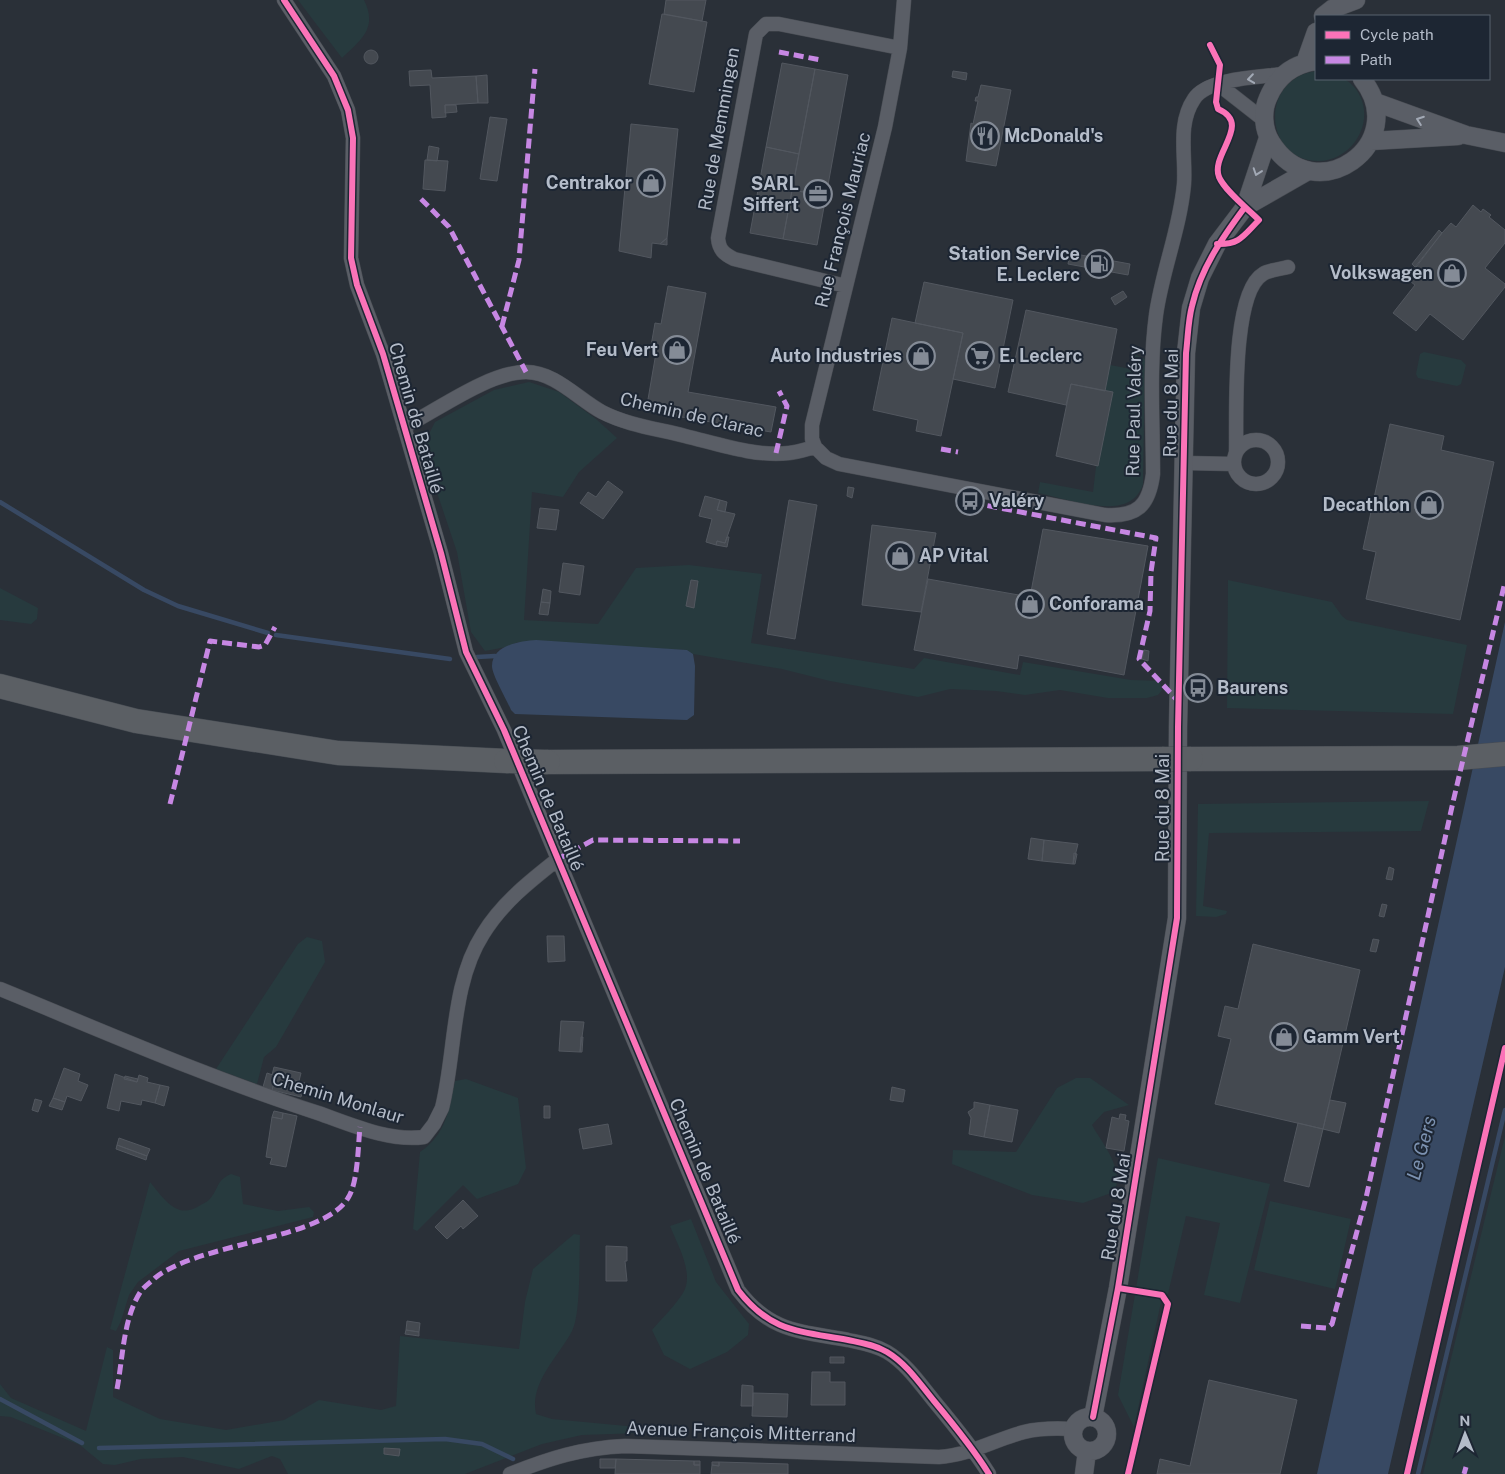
<svg xmlns="http://www.w3.org/2000/svg" width="1505" height="1474" viewBox="0 0 1505 1474" font-family="'Public Sans',sans-serif">
  <style>
    .green { fill: #273a3e }
    .water { fill: #384963 }
    .lines { fill: none; stroke-linecap: round; stroke-linejoin: round }
    .stream { stroke: #384963; stroke-width: 4.5 }
    .building { fill: #444950; stroke: #52575f }
    .minor-casing { stroke: #484c53; stroke-width: 15 }
    .tertiary-casing { stroke: #484c53; stroke-width: 19 }
    .trunk-casing { stroke: #474c53; stroke-width: 25 }
    .minor { stroke: #5a5e66; stroke-width: 14 }
    .tertiary { stroke: #5a5e66; stroke-width: 18 }
    .trunk { stroke: #5b5f64; stroke-width: 24 }
    .trunk-bridge-casing { stroke: #474c53; stroke-width: 25; stroke-linecap: butt }
    .trunk-bridge { stroke: #5b5f64; stroke-width: 24 }
    .quiet { stroke: #c787e3; stroke-width: 5; stroke-dasharray: 10 5; stroke-linecap: butt }
    .cycleway-casing { stroke: #1d2633; stroke-width: 9 }
    .cycleway { stroke: #fb73b8; stroke-width: 6 }
    .oneway { stroke: #a2a9b5 }
    .labels { text-anchor: middle; stroke-width: 4; stroke-linejoin: round; paint-order: stroke }
    .street-label { font-size: 18px; fill: #b4bcc9; stroke: #1d2633 }
    .poi-label { font-size: 18px; font-weight: bold; fill: #b4bcc9; stroke: #1d2633; text-anchor: start }
    .water-label { font-size: 19px; font-style: italic; fill: #7c92b1; stroke: #1d2633 }
  </style>
  <rect width="100%" height="100%" fill="#2a3038"/>
  <!-- green -->
  <path class="green" d="M298,0H364C378,28 361,40 342,58Z
    M1316,71V79C1325,79 1335,77 1343,79C1348,80 1352,85 1355,88C1378,117 1355,160 1319,161C1264,162 1258,79 1316,71Z
    M1424,352L1461,360L1466,365L1461,384L1457,386L1418,378L1416,374L1420,354Z
    M1136,355L1145,359L1143,484C1131,524 1069,499 1038,493L1040,482L1093,492L1105,391L1110,365L1131,369L1132,359Z
    M529,382L559,392L596,419L617,438L579,472L563,497L532,492L524,620L598,624L636,568L689,565L762,574L751,643L914,669L924,658L1020,675L1023,662L1131,680L1160,681L1162,690L1158,695L1147,698H1108L1060,690L1025,695L996,691L950,689L918,697L830,681L782,669L693,654L687,650L518,642L506,647L485,651L471,632L457,552L422,448L435,422L494,390Z
    M1228,580L1332,602L1342,616L1347,620L1467,645L1453,714L1227,708Z
    M0,588L38,608L37,619L31,624L0,620Z
    M1429,801L1421,831L1209,833L1203,906L1227,911L1226,914L1216,917L1196,916L1198,804Z
    M307,937L322,941L325,962L276,1047L264,1057L257,1084L216,1069L298,944Z
    M1076,1078H1090L1129,1105L1104,1112L1092,1125C1103,1145 1125,1169 1114,1192L1083,1203L1032,1195L952,1164L953,1150L1016,1152L1057,1088Z
    M466,1079L518,1098L526,1168L518,1184L477,1199L463,1185L417,1231L413,1229L420,1152C447,1133 448,1111 455,1081Z
    M1505,1136V1474H1423Z
    M1158,1158L1270,1184L1240,1303L1204,1295L1220,1223L1186,1216L1168,1294L1163,1293L1134,1427L1118,1395Z
    M231,1174L240,1177L243,1204L278,1211L309,1207L314,1212L313,1217L179,1251L138,1282L129,1295L121,1321L116,1331L110,1329L150,1182C164,1199 177,1220 199,1206C202,1204 207,1202 209,1200C220,1188 215,1181 231,1174Z
    M1270,1201L1351,1219L1335,1289L1254,1270Z
    M691,1219L716,1282L749,1324L748,1335L727,1352L690,1369L664,1355L652,1330C662,1318 675,1306 683,1293C695,1274 677,1244 670,1226Z
    M574,1234L580,1235C579,1257 581,1314 572,1331C559,1356 529,1383 536,1414L552,1419L637,1427L642,1433L582,1435L542,1444L465,1474H288L280,1459L272,1456L239,1469L183,1457L141,1459L115,1465L103,1464L80,1445L11,1417L0,1416V1384L11,1398L86,1431L107,1347L113,1350V1397L160,1419L226,1430L284,1420L319,1400L381,1410L396,1406L400,1336L519,1349L525,1302L533,1269Z"/>
  <!-- water -->
  <path class="water" d="M1505,622V967L1388,1474H1317Z
    M536,640L687,650L693,654L695,666L694,715L687,720L515,714L511,710C507,700 492,675 492,666C492,645 521,641 536,640Z"/>
  <g class="lines">
    <!-- stream -->
    <path class="stream" d="M0,502L144,590L178,606L268,633
      M276,635L450,659
      M477,657L495,656
      M0,1399L82,1443
      M99,1448L445,1439L482,1444L513,1459
      M1418,1474L1505,1110"/>
  </g>
  <!-- building -->
  <path class="building" d="M666,0H706L702,21L664,14Z
    M662,14L707,22L694,92L649,84Z
    M364 57a7 7 0 1 1 14 0a7 7 0 1 1-14 0Z
    M782,63L815,69L799,154L766,147Z
    M815,69L848,75L826,196L792,190Z
    M431,70L432,78L476,76L478,103L445,105L446,117L432,118L430,85L410,86L409,71Z
    M953,71L967,73L966,80L952,77Z
    M487,75L488,103H478L476,76Z
    M981,85L1011,90L996,166L966,161L971,123L973,124L978,101H975L976,97H978Z
    M445,105H456L457,112L445,113Z
    M490,117L507,119L497,181L480,179Z
    M631,124L678,129L667,238L660,244L652,243L651,258L619,251Z
    M429,146L439,148L437,161L427,160Z
    M766,147L799,154L783,239L750,233Z
    M425,160L448,161L445,191L423,189Z
    M792,190L826,196L817,245L783,239Z
    M1473,205L1481,212L1483,209L1491,215L1489,217L1505,230V243L1485,268L1505,284V287L1463,340L1430,314L1416,331L1393,313L1415,285L1407,279L1442,233L1451,223L1456,227Z
    M1439,230L1442,233L1415,267L1412,264Z
    M667,238V245L660,244Z
    M1070,253L1130,264L1128,275L1068,264Z
    M924,282L1013,300L995,388L953,379L963,333L915,323Z
    M668,286L706,293L688,392L776,407L771,432L646,411L657,347L651,346L655,323L661,324Z
    M1123,291L1127,297L1115,305L1111,298Z
    M1026,310L1117,329L1105,391L1071,384L1066,405L1008,392Z
    M892,318L963,333L941,436L916,431L918,420L873,410Z
    M1071,384L1113,392L1098,466L1056,456Z
    M1390,424L1444,436L1441,450L1494,462L1460,620L1366,599L1376,552L1363,549Z
    M608,481L623,492L603,519L580,503L588,492L596,497Z
    M848,487L854,488L852,498L847,496Z
    M705,496L720,500L717,510L735,514L725,543L717,541L716,545L706,542L712,519L699,516Z
    M720,500L727,502L725,512L717,510Z
    M789,500L817,505L795,639L767,634Z
    M540,508L559,510L556,530L537,528Z
    M872,525L936,533L921,612L862,605Z
    M1043,529L1148,546L1124,675L1019,655L1017,669L914,650L928,579L1030,597Z
    M727,537H729L727,547L716,545L717,541L725,543Z
    M563,563L584,566L580,595L559,592Z
    M691,580L698,581L694,608L686,606Z
    M543,589L551,591L550,603L541,602Z
    M541,602L550,603L548,615L539,614Z
    M1144,650L1149,651L1148,661L1142,659Z
    M1196,684H1200V692H1196Z
    M1031,838L1044,840L1042,861L1028,859Z
    M1044,840L1078,844L1073,864L1042,861Z
    M1074,853L1077,854L1075,864H1073Z
    M1389,867L1394,869L1392,880L1386,879Z
    M1382,904L1387,905L1384,917L1379,916Z
    M547,936H564L565,961L548,962Z
    M1373,939L1379,940L1376,952L1370,951Z
    M1253,944L1360,970L1323,1129L1215,1104L1231,1039L1218,1036L1225,1006L1238,1009Z
    M561,1021L584,1022L580,1052L559,1051Z
    M581,1037H583L582,1052H580Z
    M274,1067L301,1073L299,1081L272,1075Z
    M64,1068L80,1074L78,1081L88,1085L81,1101L67,1096L65,1102L53,1098Z
    M267,1073L276,1076L272,1090L263,1087Z
    M115,1074L137,1082L139,1075L148,1078L147,1082L160,1085L155,1103L142,1100L141,1105L121,1101L119,1111L107,1108Z
    M125,1076L138,1079L137,1082L124,1079Z
    M276,1076L305,1083L301,1097L272,1090Z
    M160,1085L169,1087L164,1106L155,1103Z
    M892,1087L905,1090L903,1102L890,1100Z
    M53,1098L65,1102L62,1110L49,1106Z
    M35,1099L42,1101L38,1112L32,1110Z
    M1330,1100L1346,1103L1339,1133L1323,1129Z
    M974,1102L990,1105L984,1137L969,1134L971,1118L968,1112L974,1108Z
    M990,1105L1018,1110L1012,1142L984,1137Z
    M544,1106H550V1118H544Z
    M274,1111L283,1113L282,1119L272,1117Z
    M283,1113L297,1116L286,1167L270,1164L272,1158L266,1157L272,1117L282,1119Z
    M1120,1114L1126,1115L1125,1120L1129,1121L1124,1151L1106,1148L1112,1117L1119,1119Z
    M1298,1123L1323,1129L1309,1187L1284,1181Z
    M608,1124L612,1144L583,1149L579,1129Z
    M119,1138L150,1149L147,1156L117,1145Z
    M117,1145L147,1156L146,1160L116,1149Z
    M463,1200L478,1216L463,1229L461,1226L447,1239L435,1227Z
    M606,1246L627,1247V1261H625L627,1281H606Z
    M407,1321L420,1323L419,1332L406,1330Z
    M406,1330L419,1332V1336L405,1334Z
    M830,1357H844V1363H830Z
    M812,1372H830V1382H845V1405H811Z
    M1209,1380L1297,1400L1280,1474H1157L1160,1459L1190,1466Z
    M742,1385L753,1386V1406H741Z
    M753,1393L788,1394L787,1417L752,1416Z
    M384,1448L400,1449L399,1456L384,1454Z
    M600,1459H616L615,1468H600Z
    M616,1459L694,1461V1465H700V1474H615Z
    M694,1461H700V1465H694Z
    M712,1462H719V1466L712,1465Z
    M719,1462L788,1464V1474H711L712,1465L719,1466Z"/>
  <g class="lines">
    <defs>
      <path id="minor" d="M284,0L334,76L348,110L353,138L351,258L357,285L383,354L441,553L466,652L504,730L738,1290C770,1332 799,1331 848,1340C862,1343 875,1345 887,1352C907,1364 920,1384 934,1401C954,1425 973,1448 989,1474
        M904,0L900,48L885,127L812,425V439L815,447L826,458L839,464L1105,515C1137,517 1149,506 1153,474C1153,421 1149,367 1156,315C1162,271 1180,229 1184,184C1186,156 1177,124 1194,99C1207,78 1261,77 1283,74
        M1218,84L1264,120
        M846,286L734,259C724,254 719,250 718,238L756,34L766,24H779L900,48
        M404,427C438,410 489,372 526,372C555,372 578,399 602,412C627,425 658,429 685,436C718,444 755,457 789,453C798,452 807,449 815,447
        M1234 462a22 22 0 1 1 44 0a22 22 0 1 1-44 0Z
        M1236,452C1237,417 1231,293 1263,274C1269,270 1281,269 1288,267
        M1185,463L1234,464
        M0,989C105,1032 209,1078 318,1113C350,1124 389,1142 424,1137L434,1124L442,1108C456,1052 451,984 483,934C502,903 530,881 558,859
        M510,1474C550,1458 582,1448 625,1446L939,1457C970,1455 994,1440 1024,1432C1040,1428 1056,1428 1073,1429"/>
      <path id="tertiary" d="M1323,16L1332,9L1356,0
        M1316,61C1293,64 1277,76 1268,98C1262,111 1263,129 1271,142C1315,213 1413,143 1362,79
        M1305,63L1316,32
        M1375,102L1466,135L1505,143
        M1371,141L1458,136
        M1245,207L1308,171
        M1073 1434a17 17 0 1 1 34 0a17 17 0 1 1-34 0Z
        M1093,1417L1118,1288L1177,918L1178,727L1186,353L1191,308L1200,278L1217,244L1245,207L1268,138
        M1084,1474L1087,1451"/>
      <path id="trunk" d="M0,686L136,721L338,753L506,761
        M1191,759L1458,758L1505,754
        M548,762L1162,759"/>
    </defs>
    <!-- minor casing -->
    <use href="#minor" class="minor-casing"/>
    <!-- tertiary casing -->
    <use href="#tertiary" class="tertiary-casing"/>
    <!-- trunk casing -->
    <use href="#trunk" class="trunk-casing"/>
    <!-- minor -->
    <use href="#minor" class="minor"/>
    <!-- tertiary -->
    <use href="#tertiary" class="tertiary"/>
    <!-- trunk -->
    <use href="#trunk" class="trunk"/>
    <defs>
      <path id="trunk-bridge" d="M1162,759H1191
        M506,761L548,762"/>
    </defs>
    <!-- trunk-bridge casing -->
    <use href="#trunk-bridge" class="trunk-bridge-casing"/>
    <!-- trunk-bridge -->
    <use href="#trunk-bridge" class="trunk-bridge"/>
    <!-- quiet -->
    <path class="quiet" d="M779,52L821,60
      M421,199L449,227L526,372
      M502,326L519,260L535,69
      M941,449L958,452
      M776,453L787,406L779,391
      M958,500L1156,538L1151,572L1150,611L1139,659L1178,701
      M170,804L210,641L259,647L265,645L275,627
      M558,859L593,840L740,841
      M1301,1326L1327,1328L1332,1324L1366,1198L1453,802L1505,582
      M117,1389C123,1358 123,1318 141,1291C145,1286 151,1282 155,1278C200,1242 323,1240 348,1198C358,1183 358,1146 360,1127
      M1464,1474L1466,1467"/>
    <defs>
      <path id="cycleway" d="M284,0L334,76L348,110L353,138L351,258L357,285L383,354L441,553L466,652L504,730L738,1290C770,1332 799,1331 848,1340C862,1343 875,1345 887,1352C907,1364 920,1384 934,1401C954,1425 973,1448 989,1474
        M1210,45L1220,65L1216,102L1218,109C1253,124 1210,154 1219,177C1225,191 1248,209 1259,220C1244,235 1240,245 1217,244
        M1118,1288L1162,1295L1168,1304L1128,1474
        M1093,1417L1118,1288L1177,918L1178,727L1186,353C1188,337 1188,321 1192,306C1201,268 1222,238 1245,207
        M1407,1474L1505,1048"/>
    </defs>
    <!-- cycleway casing -->
    <use href="#cycleway" class="cycleway-casing"/>
    <!-- cycleway -->
    <use href="#cycleway" class="cycleway"/>
  </g>
  <!-- one-way arrows -->
  <defs><path id="oneway-chevron" d="M-2-3.5L2.5 0L-2 3.5" fill="none" stroke-width="1.6" stroke-linecap="round" stroke-linejoin="round" transform="scale(1.25)"/></defs>
  <g class="oneway">
    <use href="#oneway-chevron" transform="translate(1251 79) rotate(172)"/>
    <use href="#oneway-chevron" transform="translate(1420 120) rotate(-160)"/>
    <use href="#oneway-chevron" transform="translate(1257 172) rotate(109)"/>
  </g>
  <!-- icons -->
  <defs>
    <symbol id="restaurant-ring" viewBox="-11 -11 22 22"><circle r="9.5" fill="#1d2633" stroke="#848b96" stroke-width="1.5"/><path d="M-5-6h1v4h1v-4h1v4h1v-4h1v5L-1.5 .5V6h-2V.5L-5-1ZM5-6V6H3V1.5H1.5Q1.5-4 5-6Z" fill="#848b96"/></symbol>
    <symbol id="shop-ring" viewBox="-11 -11 22 22"><circle r="9.5" fill="#1d2633" stroke="#848b96" stroke-width="1.5"/><path d="M-5-2.5h2.3a2.7 3.5 0 0 1 5.4 0H5L5.5 6h-11ZM-1.5-2.5h3a1.5 2.3 0 0 0-3 0Z" fill="#848b96"/></symbol>
    <symbol id="office-ring" viewBox="-11 -11 22 22"><circle r="9.5" fill="#1d2633" stroke="#848b96" stroke-width="1.5"/><path d="M-6-3h4V-5.5h4V-3h4V5H-6ZM-1-4.5V-3h2v-1.5ZM-6 0V1H6V0Z" fill="#848b96"/></symbol>
    <symbol id="fuel-ring" viewBox="-11 -11 22 22"><circle r="9.5" fill="#1d2633" stroke="#848b96" stroke-width="1.5"/><path d="M-5.5-6h7V0h2V4h1.3V-2.5L3-4.5l.8-.8L6-3V5H2.5V1h-1V6h-7ZM-4.2-4.7v3.2H.2V-4.7Z" fill="#848b96"/></symbol>
    <symbol id="supermarket-ring" viewBox="-11 -11 22 22"><circle r="9.5" fill="#1d2633" stroke="#848b96" stroke-width="1.5"/><path d="M-6-5.5h2.5l.6 2H6L4.5 2H-2.5L-4.4-4H-6ZM-1.5 3.2a1.3 1.3 0 1 0 .1 0ZM3 3.2a1.3 1.3 0 1 0 .1 0Z" fill="#848b96"/></symbol>
    <symbol id="bus-ring" viewBox="-11 -11 22 22"><circle r="9.5" fill="#1d2633" stroke="#848b96" stroke-width="1.5"/><path d="M-5-6H5V4H4V6H2V4H-2V6H-4V4H-5ZM-3.5-4V0h7V-4ZM-3.5 1.2v1.5H-2V1.2ZM2 1.2v1.5H3.5V1.2Z" fill="#848b96"/></symbol>
  </defs>
  <g fill-rule="evenodd">
    <use href="#restaurant-ring" x="969" y="120" width="32" height="32"/>
    <use href="#shop-ring" x="635" y="167" width="32" height="32"/>
    <use href="#office-ring" x="802" y="178" width="32" height="32"/>
    <use href="#fuel-ring" x="1083" y="248" width="32" height="32"/>
    <use href="#shop-ring" x="1436" y="257" width="32" height="32"/>
    <use href="#shop-ring" x="661" y="334" width="32" height="32"/>
    <use href="#shop-ring" x="905" y="340" width="32" height="32"/>
    <use href="#supermarket-ring" x="964" y="340" width="32" height="32"/>
    <use href="#bus-ring" x="954" y="485" width="32" height="32"/>
    <use href="#shop-ring" x="1413" y="489" width="32" height="32"/>
    <use href="#shop-ring" x="884" y="540" width="32" height="32"/>
    <use href="#shop-ring" x="1014" y="588" width="32" height="32"/>
    <use href="#bus-ring" x="1182" y="672" width="32" height="32"/>
    <use href="#shop-ring" x="1268" y="1021" width="32" height="32"/>
  </g>
  <g class="labels">
    <!-- street labels -->
    <g class="street-label">
      <text transform="translate(719 129) rotate(-80)" y="6">Rue de Memmingen</text>
      <text transform="translate(843 220) rotate(-76)" y="6">Rue François Mauriac</text>
      <text transform="translate(1171 403) rotate(-89)" y="6">Rue du 8 Mai</text>
      <text transform="translate(1134 411) rotate(-89)" y="6">Rue Paul Valéry</text>
      <text transform="translate(692 415) rotate(13)" y="6">Chemin de Clarac</text>
      <text transform="translate(416 418) rotate(74)" y="6">Chemin de Bataillé</text>
      <text transform="translate(548 798) rotate(67)" y="6">Chemin de Bataillé</text>
      <text transform="translate(1163 808) rotate(-90)" y="6">Rue du 8 Mai</text>
      <text transform="translate(338 1098) rotate(17)" y="6">Chemin Monlaur</text>
      <text transform="translate(705 1171) rotate(67)" y="6">Chemin de Bataillé</text>
      <text transform="translate(1116 1207) rotate(-81)" y="6">Rue du 8 Mai</text>
      <text transform="translate(741 1432) rotate(2)" y="6">Avenue François Mitterrand</text>
    </g>
    <!-- poi labels -->
    <g class="poi-label">
      <text x="1004" y="142">McDonald's</text>
      <text x="632" y="189" text-anchor="end">Centrakor</text>
      <text x="799" y="190" text-anchor="end">SARL<tspan x="799" dy="21">Siffert</tspan></text>
      <text x="1080" y="260" text-anchor="end">Station Service<tspan x="1080" dy="21">E. Leclerc</tspan></text>
      <text x="1433" y="279" text-anchor="end">Volkswagen</text>
      <text x="658" y="356" text-anchor="end">Feu Vert</text>
      <text x="902" y="362" text-anchor="end">Auto Industries</text>
      <text x="999" y="362">E. Leclerc</text>
      <text x="989" y="507">Valéry</text>
      <text x="1410" y="511" text-anchor="end">Decathlon</text>
      <text x="919" y="562">AP Vital</text>
      <text x="1049" y="610">Conforama</text>
      <text x="1217" y="694">Baurens</text>
      <text x="1303" y="1043">Gamm Vert</text>
    </g>
    <!-- water labels -->
    <g class="water-label">
      <text transform="translate(1421 1148) rotate(-75)" y="7">Le Gers</text>
    </g>
  </g>
  <!-- legend -->
  <rect x="1315" y="15" width="175" height="65" fill="#1d2633" stroke="#59626f"/>
  <rect x="1325" y="31" width="25" height="8" fill="#fb73b8" stroke="#59626f"/>
  <text x="1360" y="40" font-size="15" fill="#b4bcc9">Cycle path</text>
  <rect x="1325" y="56" width="25" height="8" fill="#c787e3" stroke="#59626f"/>
  <text x="1360" y="65" font-size="15" fill="#b4bcc9">Path</text>
  <!-- north arrow -->
  <g transform="translate(1465 1434) rotate(359)" stroke="#1d2633" stroke-width="4" paint-order="stroke">
  <path d="M0-4L9 19L0 12L-9 19Z" fill="#b4bcc9"/>
  <text y="-8" font-size="14" font-weight="bold" text-anchor="middle" fill="#b4bcc9">N</text>
  </g>
</svg>
